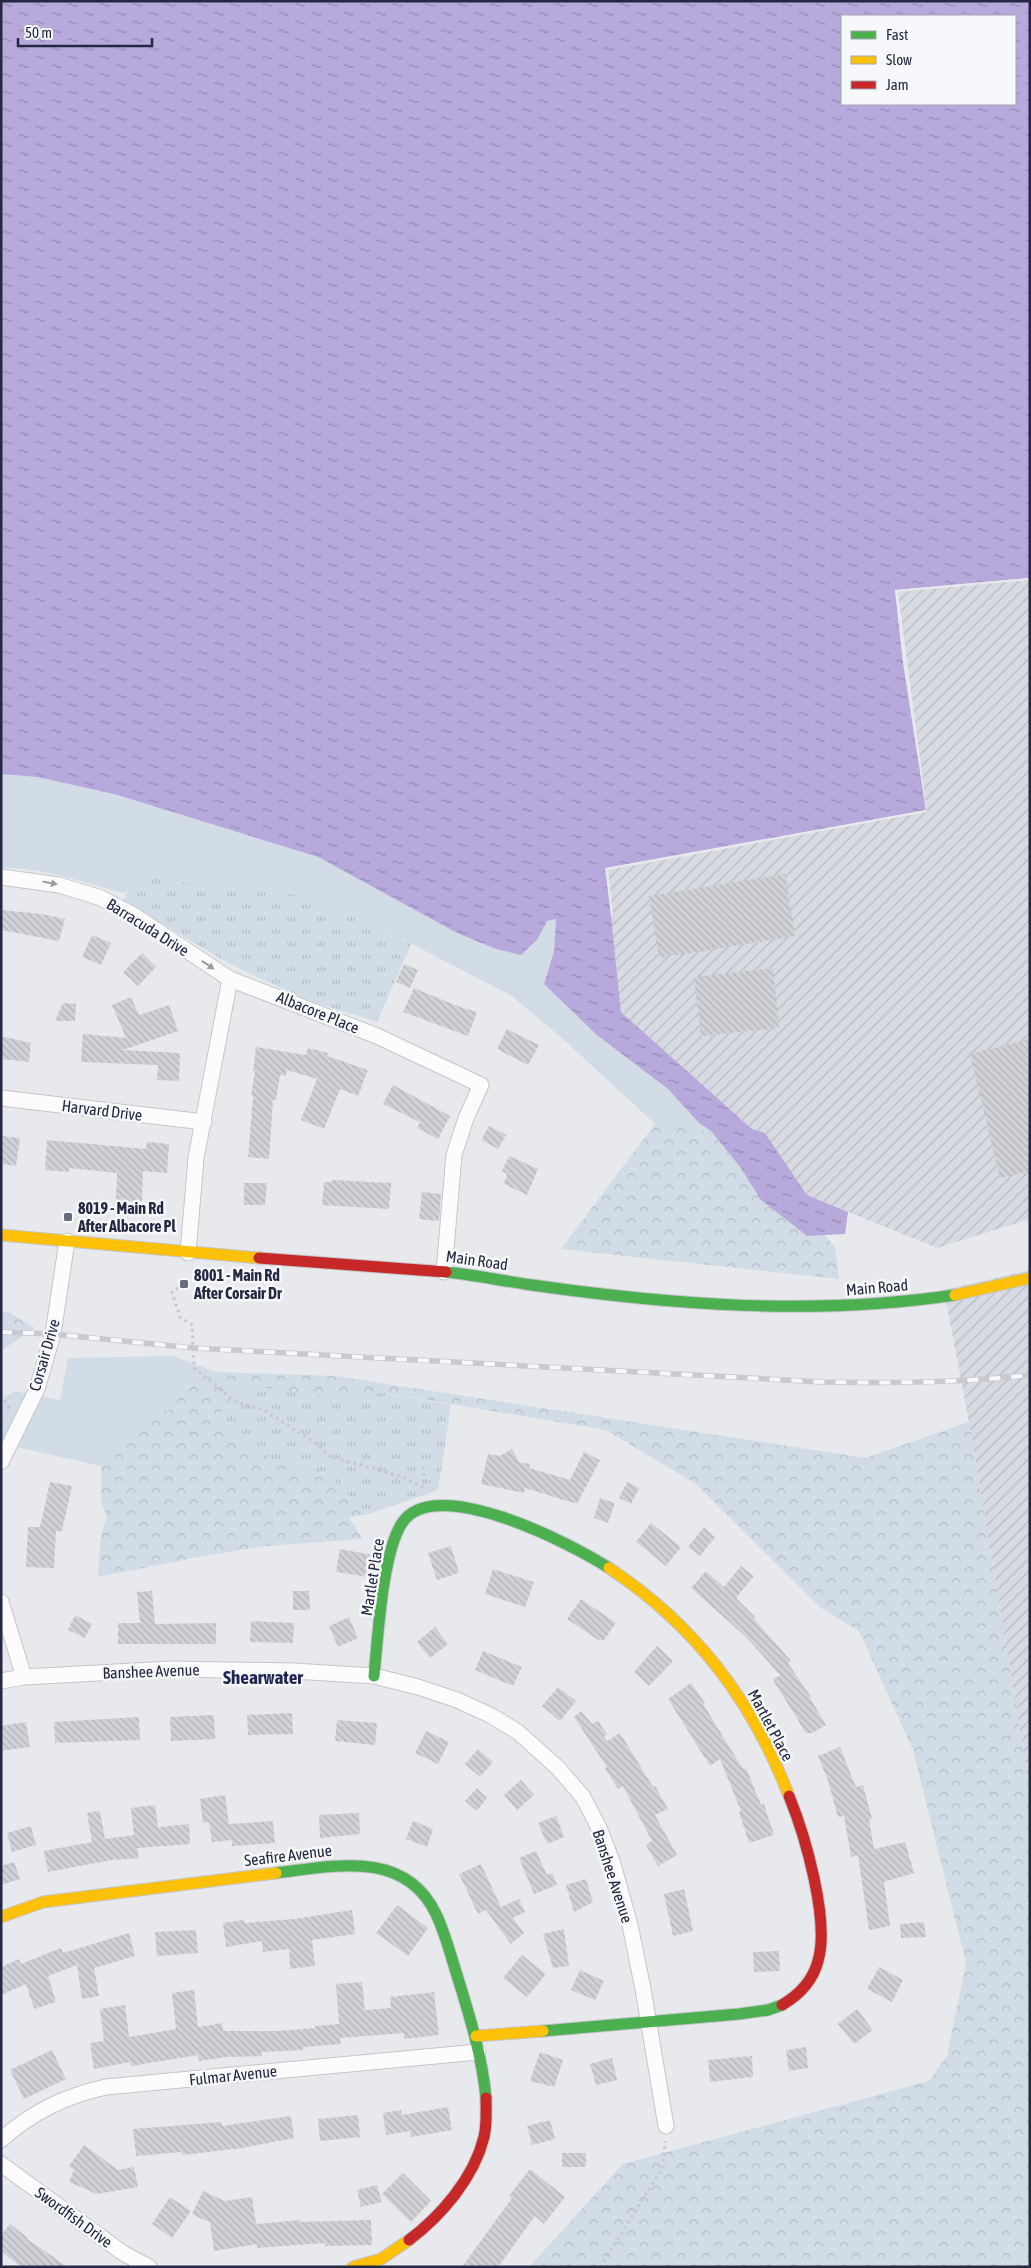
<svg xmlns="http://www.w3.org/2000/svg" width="1031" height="2268" viewBox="0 0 1031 2268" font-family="'Asap Condensed',sans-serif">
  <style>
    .industrial { fill: url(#industrial-furrows) }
    .grass { fill: #d1dce6 }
    .forest { fill: url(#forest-crowns) }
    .park { fill: url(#park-tufts) }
    .water { fill: url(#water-ripples); fill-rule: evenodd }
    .pier { fill: #e8e9ed }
    .building { fill: url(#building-back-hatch) }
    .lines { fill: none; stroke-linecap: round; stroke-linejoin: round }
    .street-casing { stroke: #c5c6ca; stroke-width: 17 }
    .fast-casing { stroke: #c3c5cb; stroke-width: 13 }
    .slow-casing { stroke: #c3c5cb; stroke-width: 13 }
    .jam-casing { stroke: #c3c5cb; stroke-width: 13 }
    .path { stroke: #c6c7cf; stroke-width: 3; stroke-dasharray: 2.5 4; stroke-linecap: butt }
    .street { stroke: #fcfcfc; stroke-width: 15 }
    .fast { stroke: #4caf50; stroke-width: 11 }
    .slow { stroke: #ffc107; stroke-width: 11 }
    .jam { stroke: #c62828; stroke-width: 11 }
    .rail-casing { stroke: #c9cacd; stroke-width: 5.5 }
    .rail { stroke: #f7f8fb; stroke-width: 4; stroke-dasharray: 11; stroke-linecap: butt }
    .oneway { fill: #9b9da8 }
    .poi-dot { fill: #696c7e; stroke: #f7f8fb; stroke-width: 2 }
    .labels { text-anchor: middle; stroke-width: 5; stroke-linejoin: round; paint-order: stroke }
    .street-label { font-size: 16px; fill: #242842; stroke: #f7f8fb }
    .poi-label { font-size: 16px; font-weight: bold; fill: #242842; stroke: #f7f8fb; text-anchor: start }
    .quarter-label { font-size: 19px; font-weight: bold; fill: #1f2555; stroke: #f7f8fb }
  </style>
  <defs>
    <pattern id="industrial-furrows" width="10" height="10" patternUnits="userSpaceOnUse" patternTransform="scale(1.25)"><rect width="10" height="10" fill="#d8dae1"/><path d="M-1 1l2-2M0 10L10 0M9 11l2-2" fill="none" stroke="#b9bbc2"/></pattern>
    <pattern id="forest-crowns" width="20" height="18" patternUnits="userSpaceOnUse" patternTransform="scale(1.25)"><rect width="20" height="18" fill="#d1dce6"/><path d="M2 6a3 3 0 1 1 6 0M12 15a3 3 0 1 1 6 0" fill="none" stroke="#b3bdc6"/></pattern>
    <pattern id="park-tufts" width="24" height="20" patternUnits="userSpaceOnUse" patternTransform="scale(1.25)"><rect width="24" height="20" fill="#d1dce6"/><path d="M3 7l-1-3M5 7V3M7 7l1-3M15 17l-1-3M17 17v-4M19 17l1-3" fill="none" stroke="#b3bdc6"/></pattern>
    <pattern id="water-ripples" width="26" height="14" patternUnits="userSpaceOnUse" patternTransform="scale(1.25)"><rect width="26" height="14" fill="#b7a9dc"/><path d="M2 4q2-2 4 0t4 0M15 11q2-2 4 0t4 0" fill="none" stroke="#958ab4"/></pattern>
    <pattern id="building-back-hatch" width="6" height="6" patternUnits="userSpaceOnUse" patternTransform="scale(1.25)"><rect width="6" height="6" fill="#d0d2d6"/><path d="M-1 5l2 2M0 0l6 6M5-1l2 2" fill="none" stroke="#b2b4b9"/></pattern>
  </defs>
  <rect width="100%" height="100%" fill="#e8e9ed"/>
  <!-- industrial -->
  <path class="industrial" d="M1030,578V1219L937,1248L807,1195L765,1133L752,1129L621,1012L605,868L895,590Z
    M1030,1270V1790L969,1422L944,1290Z"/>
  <!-- grass -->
  <path class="grass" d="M1,774L37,777L114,794L318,857L457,933L496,949L521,955L537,940L547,921L556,919L554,951L544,984L668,1089L699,1123L711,1131L655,1124L562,1038L512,996L416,946L308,896L205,886L133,873L128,891L124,893C84,883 43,867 1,868Z
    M173,1356L216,1372L187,1388L168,1411L123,1437L101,1466L12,1446L1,1447V1400L14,1391L60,1400L68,1358Z"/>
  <!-- forest -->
  <path class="forest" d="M655,1124L711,1131L740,1167L761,1200L807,1236L825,1235L835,1248L839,1279L561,1249Z
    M1,1312L10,1313L35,1328L1,1351Z
    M216,1372L335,1376L865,1458L969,1422L1030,1790V2267H529L623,2164L929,2081L947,2056L966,1963L913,1750L859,1631L821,1608L696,1484L606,1430L385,1393L334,1397L243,1385L321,1475L333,1480L369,1514L349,1517L362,1539L266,1546L203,1556L98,1577L101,1536L107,1517L101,1501V1466L123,1437L137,1425L158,1411H168L187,1388Z"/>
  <!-- park -->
  <path class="park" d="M133,873L205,886L308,896L411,944L377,1022L304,999L226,962L123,900L128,891Z
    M243,1385L334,1397L385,1393L451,1405L438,1490L369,1514L333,1480L284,1464L215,1426L222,1409Z"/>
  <!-- water -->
  <path class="water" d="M1,1H1030V578L895,590L903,662L926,810L606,868L621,1012L752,1129L765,1133L807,1195L848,1212L845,1234L807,1236L761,1200L740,1167L711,1131L699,1123L668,1089L597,1035L544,984L554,951L556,919L547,921L537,940L521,955L496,949L457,933L318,857L114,794L37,777L1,774ZM842,16H1015V104H842Z"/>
  <!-- pier -->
  <path class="pier" d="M1030,578V580L898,592L927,812L608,870L613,915H611L605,868L926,810L903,662L895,590Z"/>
  <!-- building -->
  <path class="building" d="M785,874L795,936L659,958L649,896Z
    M1,910L42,914L65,919L59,941L1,930Z
    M92,935L111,943L101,965L82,957Z
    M142,953L156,967L138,986L123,972Z
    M404,964L418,970L410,988L396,982Z
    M773,968L779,1028L701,1036L694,977Z
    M414,988L460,1007L477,1012L468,1036L403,1012Z
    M131,997L139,1015L169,1005L178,1031L123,1050L180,1053L179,1081L157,1080L158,1065L81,1062L83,1034L126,1038L112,1005Z
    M63,1003L76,1004L75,1021H55Z
    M507,1029L539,1045L528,1065L497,1049Z
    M1,1036L31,1043L29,1062L1,1059Z
    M1030,1039V1171L1000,1178L970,1054Z
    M256,1047L306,1055L308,1048L328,1053L327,1056L368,1070L358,1096L340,1089L324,1129L301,1120L317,1079L287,1070L286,1076L280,1075L276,1100H273L269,1159L248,1157L253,1097L251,1096L255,1071H253Z
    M393,1085L450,1116L438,1139L417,1128L420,1122L383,1104Z
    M489,1126L506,1135L498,1149L481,1140Z
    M1,1136L20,1138L16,1166L1,1164Z
    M47,1140L146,1149L147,1142L169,1144L167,1173L143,1171L142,1202L116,1201L117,1173L69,1168V1172L45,1170Z
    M509,1156L538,1169L527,1195L504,1184L507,1174L502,1171Z
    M332,1180L391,1183L389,1209L322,1205L324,1182H332Z
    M244,1183H267L265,1205H244Z
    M422,1192L441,1194L439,1221L419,1219Z
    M512,1449L519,1462L530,1464L529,1468L570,1480L584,1452L600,1460L577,1504L525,1488L524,1493L481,1484L488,1454L500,1456Z
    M50,1482L72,1486L62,1531H56L54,1568L26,1567L28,1527H40Z
    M627,1482L639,1488L631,1504L619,1498Z
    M600,1498L615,1503L608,1523L594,1518Z
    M651,1523L681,1547L666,1566L636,1542Z
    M704,1527L715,1537L700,1556L688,1547Z
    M451,1546L459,1573L437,1580L428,1553Z
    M340,1549L373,1555L369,1577L336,1572Z
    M741,1566L754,1576L736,1598L755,1617L754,1619L791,1661L788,1663L811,1697L810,1698L826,1725L812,1733H806L773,1680L780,1675L746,1637L691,1588L706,1571L724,1587Z
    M493,1569L534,1582L525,1607L485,1594Z
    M152,1591L155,1624L216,1623V1644H118V1623H140L137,1592Z
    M293,1591H309L310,1610H293Z
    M581,1599L616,1623L604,1640H598L567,1619Z
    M75,1615L92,1624L85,1638L68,1630Z
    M349,1617L358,1638L338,1647L329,1626Z
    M251,1621L294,1623L293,1643L250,1642Z
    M435,1627L448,1644L430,1658L417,1642Z
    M657,1646L673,1661L649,1686L634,1672Z
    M483,1651L522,1667L513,1686L475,1670Z
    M691,1683L705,1703L703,1704L743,1769L746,1768L761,1805L764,1804L774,1835L749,1843L739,1812L741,1811L720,1759L710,1766L668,1699Z
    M558,1687L576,1701L560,1721L542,1706Z
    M581,1711L592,1724L598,1721L607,1734L604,1737L607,1741L620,1733L653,1787L655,1786L668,1809L655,1815L677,1855L658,1866L646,1845L652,1841L623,1786L618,1789L605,1768L607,1767L574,1717Z
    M292,1713L293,1734L248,1735L247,1715Z
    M214,1715L215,1739L171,1741L170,1717Z
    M139,1717L140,1740L55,1743L54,1722Z
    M337,1720L377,1723L375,1745L335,1741Z
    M26,1722L30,1747L1,1751V1726Z
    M426,1731L449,1742L438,1764L415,1753Z
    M840,1747L856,1787L863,1785L872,1819H869L874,1849L905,1842L914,1873L884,1882L890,1926L869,1930L858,1855L851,1857L844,1816L838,1817L828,1781L818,1756Z
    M478,1749L493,1762L480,1777L465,1764Z
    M521,1780L534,1795L517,1810L504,1795Z
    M477,1788L487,1798L477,1811L465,1801Z
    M225,1795L229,1824L273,1821L275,1843L232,1846V1840L212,1842L209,1822L203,1823L200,1799Z
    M155,1805L158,1827L189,1824L190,1844L137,1848L139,1858L112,1860L48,1872L44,1851L92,1842L87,1813L100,1811L105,1839L134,1835L131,1808Z
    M359,1813L360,1834L320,1838L319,1815Z
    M556,1816L564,1837L547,1844L538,1823Z
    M413,1821L433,1829L427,1847L406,1839Z
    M31,1826L36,1845L12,1852L7,1833Z
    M536,1851L547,1875L552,1873L557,1885L534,1894L519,1858Z
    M14,1862L20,1879L1,1885V1866Z
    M481,1864L501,1907L519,1899L525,1912L513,1918L524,1933L511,1944L486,1910L478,1914L459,1874Z
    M586,1879L593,1902L574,1912L566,1885Z
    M684,1889L693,1931L673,1936L664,1894Z
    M397,1905L428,1928L408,1956L376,1933Z
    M352,1910L355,1934L312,1940L315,1966L290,1969L289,1949L263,1952L262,1941L226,1947L223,1923L244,1920L245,1923L294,1919Z
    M924,1922L926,1937L901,1938L900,1924Z
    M564,1929L569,1966L553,1968L543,1934Z
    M196,1930L198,1953L157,1956L155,1932Z
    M129,1933L135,1956L94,1968L99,1996L82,1999L77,1965L48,1976L56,2002L34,2009L26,1984L1,1995V1967L19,1959L21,1964L61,1948L63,1953Z
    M779,1951L780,1971L754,1972L753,1952Z
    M522,1955L546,1974L527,1997L503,1978Z
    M879,1967L903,1980L892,2002L867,1989Z
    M580,1970L604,1981L595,2000L571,1990Z
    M362,1982L365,2010L391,2008L390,1997L434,1992L439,2035L404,2039V2033L340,2038L341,2044L303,2047V2050L261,2052L262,2056L227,2057L199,2061L198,2055L131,2066L130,2062L94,2069L90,2043L104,2041L100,2009L125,2005L129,2037L176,2029L172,1993L194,1990L198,2027L222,2023L223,2031H277L315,2028V2026L339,2024L336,1984Z
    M857,2009L873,2030L854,2044L838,2024Z
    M806,2047L808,2068L789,2071L786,2050Z
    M52,2050L66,2079L24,2099L10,2070Z
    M540,2052L563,2060L554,2087L530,2081Z
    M752,2056L753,2077L710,2082L708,2060Z
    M612,2058L617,2080L596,2085L590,2064Z
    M448,2107L452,2130L411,2137L410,2131L386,2135L383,2113L401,2110L402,2115Z
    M358,2115L360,2137L320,2141L318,2119Z
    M291,2116L294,2138L242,2148L183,2155L182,2152L136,2156L133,2129L222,2122V2126Z
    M550,2120L555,2139L532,2145L527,2126Z
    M84,2145L118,2170L134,2167L138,2187L97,2194L69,2182L74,2170L69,2166Z
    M562,2153H586V2167H562Z
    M530,2169L565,2197L544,2224L535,2216L498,2267H462L512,2198L509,2196Z
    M403,2173L431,2201L411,2222L382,2194Z
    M377,2185L382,2202L361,2207L357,2190Z
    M203,2191L225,2201L252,2197L256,2224L300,2220V2222L371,2220L372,2245L325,2246V2243L257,2248V2244L214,2251L210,2223L192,2214Z
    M170,2197L191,2211L172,2238L152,2224Z
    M10,2224L28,2238L27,2239L68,2267H21L1,2251V2235Z"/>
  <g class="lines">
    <defs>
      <path id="street" d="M1,877L59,885L101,898L135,916L230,979L377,1036L481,1085L466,1118L454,1155L444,1272
        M1,1098L204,1122
        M188,1253L196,1158L230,979
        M1,1462L37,1389L53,1334L67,1241
        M1,1602L24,1677
        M1,1681L24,1677L171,1669L294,1671L374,1676L418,1687L457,1700L490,1715L518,1732L558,1768L583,1797L600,1830L613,1864L630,1925L643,1989L666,2126
        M1,2140C32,2112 65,2096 106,2087L478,2052
        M1,2164L123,2253L149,2267"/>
      <path id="fast" d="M446,1272C475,1275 503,1281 532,1285C672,1305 815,1316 955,1295
        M374,1676C378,1637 382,1554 402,1523C435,1473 572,1544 609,1568
        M276,1873C334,1866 405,1849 436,1914C445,1933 450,1953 456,1972C469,2014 482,2055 486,2098
        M543,2031L739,2014L768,2010L782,2005"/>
      <path id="slow" d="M1,1235L259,1258
        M955,1295L1030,1278
        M609,1568C695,1625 752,1700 789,1796
        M1,1917L43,1902L276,1873
        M476,2036L543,2031
        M353,2267L381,2259L409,2240"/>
      <path id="jam" d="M259,1258L446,1272
        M782,2005C799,1995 813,1980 818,1961C830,1921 805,1835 789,1796
        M409,2240C441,2216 474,2178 484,2137C487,2125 486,2111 486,2098"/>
    </defs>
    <!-- street casing -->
    <use href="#street" class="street-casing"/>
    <!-- fast casing -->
    <use href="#fast" class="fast-casing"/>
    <!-- slow casing -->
    <use href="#slow" class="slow-casing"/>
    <!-- jam casing -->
    <use href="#jam" class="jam-casing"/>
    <!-- path -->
    <path class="path" d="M178,1288L172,1292L180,1317L192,1325L194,1368L236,1402L264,1410L318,1445L329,1456L403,1477L425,1488
      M1,1395L10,1409
      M423,1467L425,1487
      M600,2267L663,2167L665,2141"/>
    <!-- street -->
    <use href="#street" class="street"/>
    <!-- fast -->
    <use href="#fast" class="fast"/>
    <!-- slow -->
    <use href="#slow" class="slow"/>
    <!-- jam -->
    <use href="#jam" class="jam"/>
    <defs>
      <path id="rail" d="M1,1332L53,1334L194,1348L822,1382C892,1383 961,1383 1030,1375"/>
    </defs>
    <!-- rail casing -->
    <use href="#rail" class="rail-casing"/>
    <!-- rail -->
    <use href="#rail" class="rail"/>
  </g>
  <!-- one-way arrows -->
  <defs><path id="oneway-solid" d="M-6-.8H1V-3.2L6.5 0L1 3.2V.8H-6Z" transform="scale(1.25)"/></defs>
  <g class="oneway">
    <use href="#oneway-solid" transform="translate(50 883) rotate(11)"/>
    <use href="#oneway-solid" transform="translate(208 965) rotate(34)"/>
  </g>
  <!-- markers -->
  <g class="poi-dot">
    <rect x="63" y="1212" width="10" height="10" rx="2.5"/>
    <rect x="179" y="1279" width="10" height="10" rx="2.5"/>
  </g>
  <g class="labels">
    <!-- street labels -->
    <g class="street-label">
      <text transform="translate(148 927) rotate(32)" y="6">Barracuda Drive</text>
      <text transform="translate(318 1012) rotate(22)" y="6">Albacore Place</text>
      <text transform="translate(102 1110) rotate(7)" y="6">Harvard Drive</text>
      <text transform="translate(477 1260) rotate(8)" y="6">Main Road</text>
      <text transform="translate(877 1287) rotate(-5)" y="6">Main Road</text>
      <text transform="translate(44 1355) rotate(-74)" y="6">Corsair Drive</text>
      <text transform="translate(372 1577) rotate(-81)" y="6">Martlet Place</text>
      <text transform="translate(151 1671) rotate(-2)" y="6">Banshee Avenue</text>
      <text transform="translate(771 1725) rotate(62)" y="6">Martlet Place</text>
      <text transform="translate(288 1855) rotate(-7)" y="6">Seafire Avenue</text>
      <text transform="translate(613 1876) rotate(72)" y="6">Banshee Avenue</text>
      <text transform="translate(233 2075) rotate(-6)" y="6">Fulmar Avenue</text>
      <text transform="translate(74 2217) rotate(36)" y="6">Swordfish Drive</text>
    </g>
    <!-- poi labels -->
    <g class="poi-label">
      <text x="78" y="1214">8019 - Main Rd<tspan x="78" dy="18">After Albacore Pl</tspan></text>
      <text x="194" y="1281">8001 - Main Rd<tspan x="194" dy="18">After Corsair Dr</tspan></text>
    </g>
    <!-- quarter labels -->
    <g class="quarter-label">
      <text x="263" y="1684">Shearwater</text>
    </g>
  </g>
  <!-- border -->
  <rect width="1031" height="2268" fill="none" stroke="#242842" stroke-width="5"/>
  <!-- legend -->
  <rect x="841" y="15" width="175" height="90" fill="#f7f8fb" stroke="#a3a5b1"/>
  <rect x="851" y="31" width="25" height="8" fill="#4caf50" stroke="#a3a5b1"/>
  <text x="886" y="40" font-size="15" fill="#242842">Fast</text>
  <rect x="851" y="56" width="25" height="8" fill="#ffc107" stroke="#a3a5b1"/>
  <text x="886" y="65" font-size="15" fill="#242842">Slow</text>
  <rect x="851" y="81" width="25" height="8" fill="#c62828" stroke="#a3a5b1"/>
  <text x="886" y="90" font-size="15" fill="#242842">Jam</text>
  <!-- scale -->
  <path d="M18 38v8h134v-8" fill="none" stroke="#242842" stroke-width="2.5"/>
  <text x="25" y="38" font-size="15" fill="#242842" stroke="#f7f8fb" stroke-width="4" paint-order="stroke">50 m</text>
</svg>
